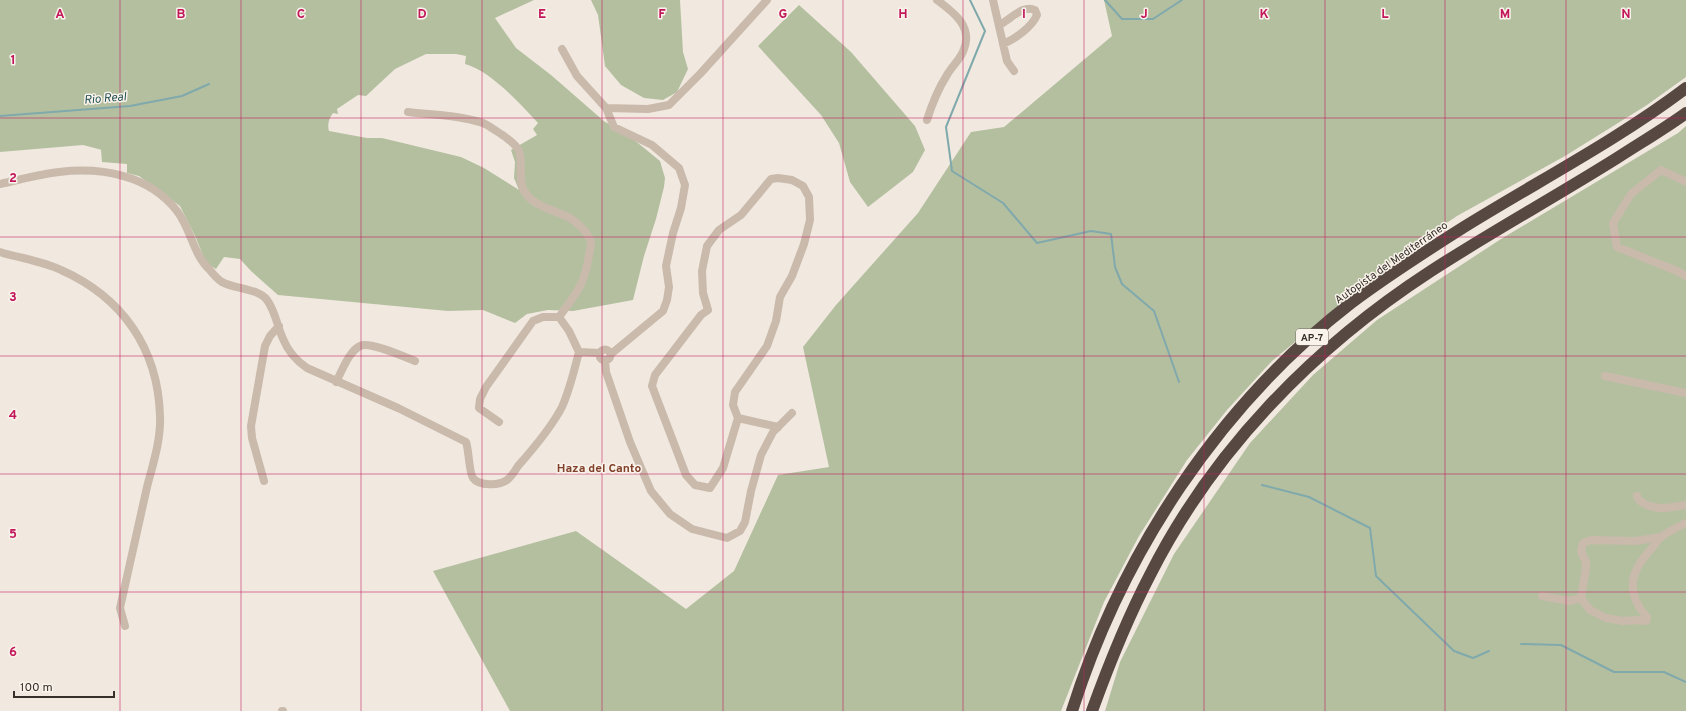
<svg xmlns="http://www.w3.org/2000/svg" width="1686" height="711" viewBox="0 0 1686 711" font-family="Overpass,sans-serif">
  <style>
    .green { fill: #b4bfa0; fill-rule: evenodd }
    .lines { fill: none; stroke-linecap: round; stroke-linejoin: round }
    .stream { stroke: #80a9ac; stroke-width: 2 }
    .minor { stroke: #c9baac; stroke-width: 8 }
    .motorway { stroke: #574942; stroke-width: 12 }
    .grid { fill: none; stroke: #c2185b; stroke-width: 1; stroke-opacity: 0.55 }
    .labels { text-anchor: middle; stroke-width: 3; stroke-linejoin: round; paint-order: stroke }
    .shield { fill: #f9f3eb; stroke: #716a64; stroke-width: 1 }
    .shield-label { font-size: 10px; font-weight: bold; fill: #372f2a }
    .street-label { font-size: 11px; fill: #372f2a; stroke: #f9f3eb }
    .water-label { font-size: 12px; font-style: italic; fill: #235156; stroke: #f9f3eb }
    .neighbourhood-label { font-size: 12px; font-weight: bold; fill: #804029; stroke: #f9f3eb }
    .grid-label { font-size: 13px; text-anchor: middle; font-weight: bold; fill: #c2185b; stroke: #f9f3eb; stroke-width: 3; stroke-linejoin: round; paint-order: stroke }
  </style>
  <rect width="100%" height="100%" fill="#f1e9df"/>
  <!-- green -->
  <path class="green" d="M0,0H534L495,18L516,48L551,75L605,122L622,130L660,161L665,178L664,187L656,219L644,256L633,300L573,311L548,310L527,314L515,323L483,310L448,311L278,295L251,271L240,259L224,257L216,269L206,263L196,238L180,206L139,176L127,173V164L102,162L101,150H102L83,145L0,152ZM426,54H456L466,56L465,64C489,70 521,104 538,123L533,129L537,135L511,150L515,162L514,178L519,190L484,168L461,157L382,138H367L329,131C327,125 329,118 333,113L338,114L337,109L358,95L366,96L395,69Z
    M591,0H680L683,52L688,69L677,92L663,100L644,98L621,85L605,66L598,15Z
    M1104,0H1686V77L1647,105L1565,156L1457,216L1397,257L1272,361L1227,410L1187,460L1139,536L1104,602L1061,711H510L433,571L576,531L686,609L734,571L778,475L829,467L803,347L836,305L918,213L971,132L1004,127L1112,36Z
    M799,5L851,52L915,126L925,150L913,172L868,207L850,182L839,143L821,115L758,46Z
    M1686,126V711H1105L1120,662L1174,554L1250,443L1313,375L1377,320L1501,239L1678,133Z"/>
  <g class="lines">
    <!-- stream -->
    <path class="stream" d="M970,0L985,31L946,127L952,171L1003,203L1037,243L1091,231L1111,234L1115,267L1122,284L1154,311L1179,382
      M1105,0L1122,19H1153L1182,0
      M0,116L130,106L182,96L209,84
      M1262,485L1309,497L1370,528L1376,576L1454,651L1473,658L1489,651
      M1521,644L1561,645L1614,672H1664L1686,682"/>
    <!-- minor -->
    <path class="minor" d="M993,0L1007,61L1014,71
      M999,25C1010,20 1023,4 1035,10L1037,15C1032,27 1015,39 1003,44
      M562,49L577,76L606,108L614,127L652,145L679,168L685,185L681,208L673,233L666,266L669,287L667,300L663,311L611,354
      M606,108L648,109L669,105L700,74L767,0
      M408,112C433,115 459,115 483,123C490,126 497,132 504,136C509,140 516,144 519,151C524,165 516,182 527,195C536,207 557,211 570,218C578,223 589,233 591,243C592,246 589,251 589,255C585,284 576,294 559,317H543L533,321L486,387L480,399L479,408L499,422
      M927,120C932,104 938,89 947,75C952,66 961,59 964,49C973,26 953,12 937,0
      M778,178L792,180L803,186L809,197L810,220L804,244L792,276L780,297L776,321L767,346L735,392L733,405L738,418L723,468L710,488L695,485L686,475L652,386L655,375L701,315L708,310L703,293L702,271L707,246L719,230L741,215L771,179Z
      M1686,182L1661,170L1631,194L1613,223L1617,247L1677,271L1686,276
      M0,184C19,180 40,174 59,172C102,167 149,175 177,211C191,229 193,254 209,269C213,274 217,279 222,282C234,289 258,288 267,300C276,312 277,327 284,341C289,353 297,361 307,368L398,408L466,442C469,450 469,473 473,478C479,486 499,486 507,480C511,477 515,471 518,466C534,448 551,428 562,407C570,389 574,371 579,352L569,331L559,317
      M0,252C19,258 43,261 61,270C122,297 158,348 160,416C161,440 153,464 147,487C138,528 129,568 120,608L125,626
      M599.5 355a5.5 5.5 0 1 1 11 0a5.5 5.5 0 1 1-11 0Z
      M579,352L600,353
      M605,360L606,372L630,442L651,491L670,514L692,529L727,538L740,531L745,522L751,491L761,455L773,432L792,413
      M1605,376L1686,393
      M336,382C342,371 349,351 360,346C369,341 405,357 415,361
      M738,418L778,427
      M264,481L252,438L251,426L265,346L270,336L279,326
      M1637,496C1638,500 1641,502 1645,504C1660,511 1671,507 1686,505
      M1661,537L1635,541L1591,540L1583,543L1581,551L1586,562V568L1581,598L1590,610L1606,618L1623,621L1638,620L1646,621L1647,617C1624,592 1631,571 1651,549C1655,545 1657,540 1661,537C1669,531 1678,527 1686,523
      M1542,596L1569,601L1581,598
      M282,711H283"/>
    <!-- motorway -->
    <path class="motorway" d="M1072,711C1122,553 1219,405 1351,303C1387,276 1426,251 1464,227C1538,181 1616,141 1686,88
      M1092,711C1109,664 1127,619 1150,575C1213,450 1314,347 1431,271C1491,232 1555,197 1617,158C1640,143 1664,129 1686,113"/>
  </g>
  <!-- grid -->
  <path class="grid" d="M120,0V711M241,0V711M361,0V711M482,0V711M602,0V711M723,0V711M843,0V711M963,0V711M1084,0V711M1204,0V711M1325,0V711M1445,0V711M1566,0V711M0,118H1686M0,237H1686M0,356H1686M0,474H1686M0,592H1686"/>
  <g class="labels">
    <!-- shield labels -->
    <rect class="shield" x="1296" y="329" width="32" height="16" rx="3"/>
    <g class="shield-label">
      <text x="1312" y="341">AP-7</text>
    </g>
    <!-- street labels -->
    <g class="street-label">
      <text transform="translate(1391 262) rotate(-35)" y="4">Autopista del Mediterráneo</text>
    </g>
    <!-- water labels -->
    <g class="water-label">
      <text transform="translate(105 98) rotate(-5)" y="4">Rio Real</text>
    </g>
    <!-- neighbourhood labels -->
    <g class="neighbourhood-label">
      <text x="599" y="472">Haza del Canto</text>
    </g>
  </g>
  <g class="grid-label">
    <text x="60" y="18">A</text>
    <text x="181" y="18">B</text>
    <text x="301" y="18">C</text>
    <text x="422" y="18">D</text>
    <text x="542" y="18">E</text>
    <text x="662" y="18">F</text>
    <text x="783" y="18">G</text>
    <text x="903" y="18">H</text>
    <text x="1024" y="18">I</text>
    <text x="1144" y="18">J</text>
    <text x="1264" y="18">K</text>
    <text x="1385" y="18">L</text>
    <text x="1505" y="18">M</text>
    <text x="1626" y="18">N</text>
    <text x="13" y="64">1</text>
    <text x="13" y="182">2</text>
    <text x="13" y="301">3</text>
    <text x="13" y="419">4</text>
    <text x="13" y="538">5</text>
    <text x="13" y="656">6</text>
  </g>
  <!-- scale -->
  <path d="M14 691v6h100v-6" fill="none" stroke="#372f2a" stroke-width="2"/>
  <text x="20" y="691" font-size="12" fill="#372f2a" stroke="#f9f3eb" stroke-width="3" paint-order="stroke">100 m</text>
</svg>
